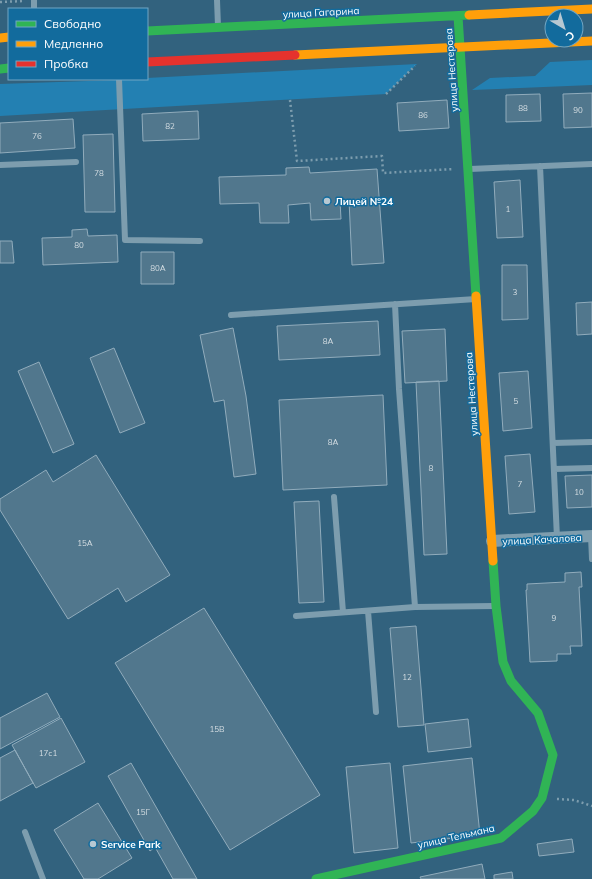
<svg xmlns="http://www.w3.org/2000/svg" width="592" height="879" viewBox="0 0 592 879" font-family="Mulish,sans-serif">
  <style>
    .green { fill: #2380b2 }
    .building { fill: #51778d; stroke: #91acbc }
    .lines { fill: none; stroke-linecap: round; stroke-linejoin: round }
    .path { stroke: #7d9dae; stroke-width: 2.5; stroke-dasharray: 2 3; stroke-linecap: butt }
    .lane { stroke: #7d9dae; stroke-width: 6 }
    .street { stroke: #7d9dae; stroke-width: 12 }
    .fast { stroke: #30b455; stroke-width: 9 }
    .slow { stroke: #ff9f0a; stroke-width: 9 }
    .jam { stroke: #e5322d; stroke-width: 9 }
    .poi-dot { fill: #b7c8d2; stroke: #126b9d; stroke-width: 1.5 }
    .labels { text-anchor: middle; stroke-width: 3; stroke-linejoin: round; paint-order: stroke }
    .number-label { font-size: 8px; fill: #d4dde2 }
    .street-label { font-size: 10px; fill: #fff; stroke: #126b9d }
    .poi-label { font-size: 10px; font-weight: bold; fill: #fff; stroke: #126b9d; text-anchor: start }
  </style>
  <rect width="100%" height="100%" fill="#32627e"/>
  <!-- green -->
  <path class="green" d="M592,60V85L472,90L490,78L535,76L550,62Z
    M417,64L386,94L0,116V84L147,79V78Z"/>
  <!-- building -->
  <path class="building" d="M592,93V127L564,128L563,94Z
    M540,94L541,121L506,122V95Z
    M447,100L449,128L399,131L397,103Z
    M198,111L199,139L143,141L142,114Z
    M73,119L75,148L0,153V123Z
    M113,134L115,212H85L83,135Z
    M309,167L310,173L377,169L384,263L352,265L349,200L340,201L341,219L311,220L310,203L288,205L289,223H260L259,203L220,204L219,177L286,175V168Z
    M520,180L523,237L497,238L494,182Z
    M87,229L88,236L117,235L118,262L43,265L42,238L72,237V230Z
    M0,241H12L14,263H0Z
    M141,252H174V284H141Z
    M502,265H527L528,319L502,320Z
    M592,302V334L577,335L576,303Z
    M378,321L380,355L279,360L277,326Z
    M233,328L246,396L256,474L234,477L224,400L214,402L200,335Z
    M445,329L447,381L405,383L402,331Z
    M114,348L145,423L120,433L90,358Z
    M39,362L74,444L53,453L18,371Z
    M528,371L532,428L503,431L499,373Z
    M439,381L447,554L424,555L416,382Z
    M383,395L387,485L283,490L279,400Z
    M530,454L535,512L509,514L505,456Z
    M96,455L170,575L126,602L118,588L68,619L0,510V499L46,470L53,482Z
    M592,475V507L567,508L565,476Z
    M319,501L324,602L299,603L294,502Z
    M581,572L582,587H579L582,646H570L571,654H557V661L530,662L526,590H527V584L565,582V573Z
    M204,608L320,795L230,850L115,663Z
    M416,626L424,725L398,727L390,628Z
    M47,693L60,717L0,749V718Z
    M61,718L85,762L36,788L12,745Z
    M468,719L471,747L428,752L425,724Z
    M15,750L33,783L0,801V758Z
    M472,758L480,835L411,843L403,766Z
    M131,763L197,879H173L155,847L150,851L108,776Z
    M390,763L398,848L354,853L346,767Z
    M98,803L132,858L98,879H84L54,830Z
    M572,839L574,852L539,856L537,844Z
    M482,864L485,879H421L420,877Z
    M512,872L513,879H494V875Z"/>
  <g class="lines">
    <!-- path -->
    <path class="path" d="M0,2L25,1
      M386,94L415,66
      M290,100L297,161L382,156L383,173L454,169
      M557,799L574,800L592,806"/>
    <!-- lane -->
    <path class="lane" d="M34,0V9
      M217,0L218,26
      M119,79L125,240L200,241
      M0,165L76,162
      M540,166L557,538
      M470,169L592,164
      M395,304L399,389L415,607L494,606
      M231,315L476,299
      M553,443L592,442
      M554,469L592,468
      M334,497L343,612
      M591,536L592,559
      M368,611L376,712
      M296,616L415,607
      M25,832L43,879"/>
    <!-- street -->
    <path class="street" d="M492,541L592,536"/>
    <!-- fast -->
    <path class="fast" d="M458,16L476,296
      M147,31L469,15
      M0,69L9,68
      M316,879L501,838L533,811L542,798L553,755L538,713L511,681L503,662L496,606L493,561"/>
    <!-- slow -->
    <path class="slow" d="M469,15L592,9
      M0,38L9,37
      M295,55L592,41
      M476,296L493,561"/>
    <!-- jam -->
    <path class="jam" d="M147,62L295,55"/>
  </g>
  <!-- markers -->
  <g class="poi-dot">
    <circle cx="327" cy="201" r="4"/>
    <circle cx="93" cy="844" r="4"/>
  </g>
  <g class="labels">
    <!-- number labels -->
    <g class="number-label">
      <text x="523" y="111">88</text>
      <text x="578" y="113">90</text>
      <text x="423" y="118">86</text>
      <text x="170" y="129">82</text>
      <text x="37" y="139">76</text>
      <text x="99" y="176">78</text>
      <text x="508" y="212">1</text>
      <text x="79" y="248">80</text>
      <text x="158" y="271">80А</text>
      <text x="515" y="295">3</text>
      <text x="328" y="344">8А</text>
      <text x="516" y="404">5</text>
      <text x="333" y="445">8А</text>
      <text x="431" y="471">8</text>
      <text x="520" y="487">7</text>
      <text x="579" y="495">10</text>
      <text x="85" y="546">15А</text>
      <text x="554" y="621">9</text>
      <text x="407" y="680">12</text>
      <text x="217" y="732">15В</text>
      <text x="48" y="756">17с1</text>
      <text x="143" y="815">15Г</text>
    </g>
    <!-- street labels -->
    <g class="street-label">
      <text transform="translate(321 12) rotate(-3)" y="4">улица Гагарина</text>
      <text transform="translate(451 70) rotate(-94)" y="4">улица Нестерова</text>
      <text transform="translate(471 394) rotate(-94)" y="4">улица Нестерова</text>
      <text transform="translate(542 539) rotate(-3)" y="4">улица Качалова</text>
      <text transform="translate(456 836) rotate(-13)" y="4">улица Тельмана</text>
    </g>
    <!-- poi labels -->
    <g class="poi-label">
      <text x="335" y="205">Лицей №24</text>
      <text x="101" y="848">Service Park</text>
    </g>
  </g>
  <!-- legend -->
  <rect x="8" y="8" width="140" height="72" fill="#126b9d" stroke="#71a6c4"/>
  <rect x="16" y="21" width="20" height="6" fill="#30b455" stroke="#71a6c4"/>
  <text x="44" y="28" font-size="12" fill="#ffffff">Свободно</text>
  <rect x="16" y="41" width="20" height="6" fill="#ff9f0a" stroke="#71a6c4"/>
  <text x="44" y="48" font-size="12" fill="#ffffff">Медленно</text>
  <rect x="16" y="61" width="20" height="6" fill="#e5322d" stroke="#71a6c4"/>
  <text x="44" y="68" font-size="12" fill="#ffffff">Пробка</text>
  <!-- north arrow -->
  <g transform="translate(564 28) rotate(142)"><circle r="19" fill="#126b9d" stroke="#71a6c4"/>
  <path d="M0-3L7 15L0 10L-7 15Z" fill="#b7c8d2"/>
  <text y="-6" font-size="11" font-weight="bold" text-anchor="middle" fill="#ffffff">С</text>
  </g>
</svg>
